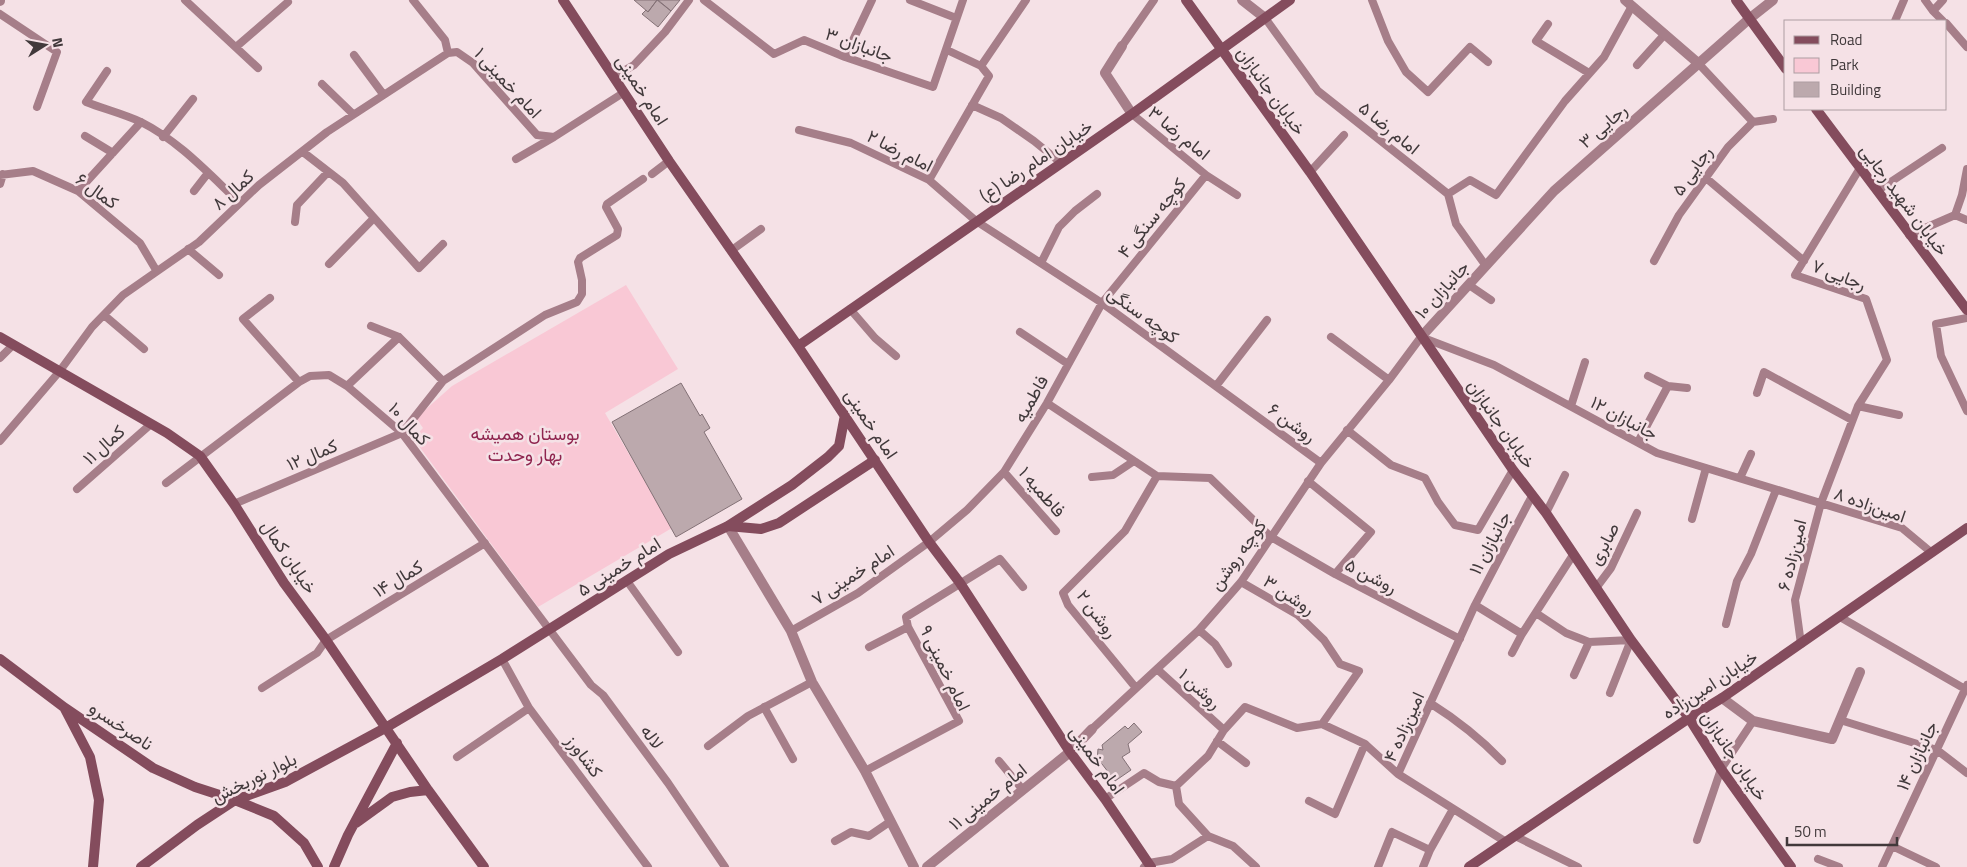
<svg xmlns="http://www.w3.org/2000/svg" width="1967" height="867" viewBox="0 0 1967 867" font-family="'Titillium Web',Vazirmatn,sans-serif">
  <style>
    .green { fill: #f9c8d5 }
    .building { fill: #bca9ad; stroke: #837176 }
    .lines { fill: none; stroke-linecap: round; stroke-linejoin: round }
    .lane { stroke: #a67e89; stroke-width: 8 }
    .street { stroke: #a67e89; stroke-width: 10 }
    .secondary { stroke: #844c5d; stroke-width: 10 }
    .labels { text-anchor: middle; stroke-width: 5; stroke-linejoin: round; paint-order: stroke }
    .street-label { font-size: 18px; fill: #41393b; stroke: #f5e1e6 }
    .park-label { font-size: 18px; fill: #8f254f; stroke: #f5e1e6 }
  </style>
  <rect width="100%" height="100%" fill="#f5e1e6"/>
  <!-- green -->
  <path class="green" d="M626,285L678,369L605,413L672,528L538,607L413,438L423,428L416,418L452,386Z"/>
  <!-- building -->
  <path class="building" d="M634,0H657L648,12Z
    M657,0L671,11L658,27L642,14L646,10L648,12Z
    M658,0H680L671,11Z
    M681,383L700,416L702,414L710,428L704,432L742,499L676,537L612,422Z
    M1134,723L1142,732L1128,744L1130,752L1122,757L1131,770L1115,781L1102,764L1097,762L1098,749L1103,750L1102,745L1125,726L1128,729Z"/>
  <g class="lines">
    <!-- lane -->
    <path class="lane" d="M185,0L258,68
      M413,0L445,40L448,53
      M704,0L774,54L804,40L845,57L933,87L963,0
      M910,0L956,18
      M1372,0L1388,41L1406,72L1428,92L1470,47L1488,62
      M1925,0L1933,11L1943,21
      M1933,11L1943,0
      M0,14L57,52L37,107
      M1265,18L1318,91L1448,194L1456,224L1486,266
      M1895,21L1904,0
      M1946,23L1967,47
      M1548,24L1536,41L1589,73
      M1122,46L1154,0
      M236,47L288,2
      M354,55L383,94
      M845,57L872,0
      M1698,63L1753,122
      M1637,65L1665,34
      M981,66L1026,0
      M107,71L86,102C104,109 124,114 141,122C179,141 209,174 240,203
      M613,77L634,65L665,32L689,0
      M322,84L353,114
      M972,105L1001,118L1034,141L1061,163
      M1132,114L1206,175L1237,195
      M799,130L851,143L929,180L976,221L1102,303L1321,463
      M85,136L113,153
      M163,137L193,99
      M303,152L343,183L419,268L443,244
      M516,159L554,137
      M1310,172L1344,135
      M652,174L669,161
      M0,175L33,171L78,191L140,243L156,270
      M1706,178L1804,261
      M929,180L989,76L981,66L947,50
      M0,184L3,174
      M78,191L141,122
      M194,191L208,173
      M1877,191L1942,148
      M1448,194L1470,180L1496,195L1565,101L1604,57L1632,6
      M1955,215L1967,220
      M295,222L297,205L328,172
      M1909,235L1955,215L1962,195L1967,169
      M188,249L219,275
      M732,250L761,229
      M1654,261L1679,215L1728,147L1753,122L1773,119
      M1041,263L1059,227L1075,211L1097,194
      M329,264L374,218
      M1469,285L1491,300
      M270,298L243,319L299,382
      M850,309L875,338L896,356
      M104,315L144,349
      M1967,318L1936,324L1941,356L1967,411
      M371,326L399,337L443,381
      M1020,332L1068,364
      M1331,337L1389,380
      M0,358L13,345
      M1648,376L1668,386L1687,388
      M347,386L399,337
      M1216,386L1267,320
      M1757,393L1764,372L1852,420
      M1047,403L1157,476L1210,478L1271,537L1335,574L1460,639
      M1571,406L1585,362
      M1858,406L1899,415
      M1347,430L1391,465L1425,478L1438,502L1455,525L1478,530L1513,470
      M0,441L59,372L92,327L123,295L199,242L259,185L327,132L448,53L457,52L473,63L537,135L554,137L623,93
      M1638,442L1668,386
      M1004,472L1056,531
      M1092,477L1113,475L1134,461
      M1740,478L1751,454
      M1308,481L1371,532L1335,574
      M166,483L299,382L310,376L329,375L347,386L402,433L591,685L603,695L668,783L725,867
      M77,489L151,424
      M234,504L402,433L443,381L545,315L577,302L582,294V280L578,262L580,258L617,235L618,229L606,207L607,204L643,179
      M1546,513L1565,475
      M1692,519L1706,468
      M627,581L678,652
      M1241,582L1298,615L1324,640L1340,664L1359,671L1322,724
      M1596,588L1611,568L1637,513
      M1475,605L1522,634L1573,555
      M1536,613L1566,633L1589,642L1631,640L1610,693
      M1840,617L1967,690
      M1726,624L1737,581L1751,554L1776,490
      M1199,630L1215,644L1228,664
      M791,631L858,593L929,542L967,510L1004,472L1047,403L1102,303L1206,175
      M1801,644L1795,600L1821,503L1858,406L1887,360L1866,299L1795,275L1860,168
      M869,647L908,627
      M1512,653L1522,634
      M502,659L529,708L648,867
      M1157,669L1224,730
      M1574,675L1589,642
      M262,688L317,653L326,640L485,543
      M1136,688L1068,605L1063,593L1125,531L1157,476
      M1430,703C1457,720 1480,738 1502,761
      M764,707L793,759
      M1840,720L1937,750L1967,773
      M1092,729L1199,630L1241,582L1321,463L1389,380L1421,337L1494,365L1657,453L1902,528L1932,553
      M1217,741L1246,763
      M708,746L748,716L812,682
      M457,757L529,708
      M999,761L1023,790
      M865,771L959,721L908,627L906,617L1000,559L1023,587
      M1105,799L1144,773L1159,782L1176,786
      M1309,801L1335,814L1365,744
      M1515,836L1578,867
      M1697,840L1721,769L1753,721
      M835,841L851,832L869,836L891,821
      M1506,842L1398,774L1475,605L1532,496
      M1892,846L1936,867
      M1818,859L1839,867
      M1144,867L1149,863L1172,859L1208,836
      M1256,867L1233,846L1208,836L1179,804L1176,786L1208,756L1224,730L1245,707L1297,728L1322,724L1365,744L1398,774
      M1378,867L1392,832L1430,850
      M1423,867L1430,850L1453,809
      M1882,867L1967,685"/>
    <!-- street -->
    <path class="street" d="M1242,0L1265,18
      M1625,0L1698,63
      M0,1V0
      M1122,46L1105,73L1132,114
      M1421,337L1554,191L1749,19L1773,0
      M728,526L791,631L812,682L865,771L914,867
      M1722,698L1753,721L1832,739L1860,672
      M927,867L1070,752L1092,729"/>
    <!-- secondary -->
    <path class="secondary" d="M563,0L669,161L798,346L929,542L960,583L1070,752L1105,799L1151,867
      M1186,0L1310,172L1513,470L1546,513L1631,640L1689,718L1721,769L1791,867
      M1736,0L1786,69
      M1816,109L1967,310
      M0,337L167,433L200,456L234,504L284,583L326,640L428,790L484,867
      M798,346L1132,114L1290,0
      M728,526L761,529L779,523L875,460
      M0,659L65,708L153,768L195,787L235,800L274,816L304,843L318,867
      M65,709L90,757L99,800L93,867
      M356,823L392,797L410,792L428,790
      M141,867L197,825L235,800L285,782L387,727L502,659L669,554L728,526L792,485L828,457L839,446L845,415
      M334,867L348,835L397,743
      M1469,867L1689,718L1722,698L1967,528"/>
  </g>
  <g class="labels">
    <!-- street labels -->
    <g class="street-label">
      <text transform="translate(859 45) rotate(20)" y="6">جانبازان ۳</text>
      <text transform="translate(508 83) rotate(47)" y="6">امام خمینی ۱</text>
      <text transform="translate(642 90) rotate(57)" y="6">امام خمینی</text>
      <text transform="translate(1271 91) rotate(54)" y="6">خیابان جانبازان</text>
      <text transform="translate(1603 126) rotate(-41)" y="6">رجایی ۳</text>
      <text transform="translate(1389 128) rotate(39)" y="6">امام رضا ۵</text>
      <text transform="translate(1179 133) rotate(39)" y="6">امام رضا ۳</text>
      <text transform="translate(900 151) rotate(27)" y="6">امام رضا ۲</text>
      <text transform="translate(1036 161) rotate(-34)" y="6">خیابان امام رضا (ع)</text>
      <text transform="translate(1692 171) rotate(-55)" y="6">رجایی ۵</text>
      <text transform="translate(233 190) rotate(-42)" y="6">کمال ۸</text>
      <text transform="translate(97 191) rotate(36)" y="6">کمال ۶</text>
      <text transform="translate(1904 200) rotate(53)" y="6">خیابان شهید رجایی</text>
      <text transform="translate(1152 218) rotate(-51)" y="6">کوچه سنگی ۴</text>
      <text transform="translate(1839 275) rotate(21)" y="6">رجایی ۷</text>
      <text transform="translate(1442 290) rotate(-48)" y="6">جانبازان ۱۰</text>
      <text transform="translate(1143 315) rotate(36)" y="6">کوچه سنگی</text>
      <text transform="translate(1031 399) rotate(-60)" y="6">فاطمیه</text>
      <text transform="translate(1624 418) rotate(28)" y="6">جانبازان ۱۲</text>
      <text transform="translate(1292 423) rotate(36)" y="6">روشن ۶</text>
      <text transform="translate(409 424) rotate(47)" y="6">کمال ۱۰</text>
      <text transform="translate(871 424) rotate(56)" y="6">امام خمینی</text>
      <text transform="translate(1501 424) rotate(55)" y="6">خیابان جانبازان</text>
      <text transform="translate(104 445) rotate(-42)" y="6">کمال ۱۱</text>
      <text transform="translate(312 455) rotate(-23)" y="6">کمال ۱۲</text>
      <text transform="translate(1042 492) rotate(49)" y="6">فاطمیه ۱</text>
      <text transform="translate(1870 505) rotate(19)" y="6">امین‌زاده ۸</text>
      <text transform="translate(1490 543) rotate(-62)" y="6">جانبازان ۱۱</text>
      <text transform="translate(1604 544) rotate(-62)" y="6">صابری</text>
      <text transform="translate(1238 555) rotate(-54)" y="6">کوچه روشن</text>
      <text transform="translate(1792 555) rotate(-76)" y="6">امین‌زاده ۶</text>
      <text transform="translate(289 557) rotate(56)" y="6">خیابان کمال</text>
      <text transform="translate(619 567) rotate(-32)" y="6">امام خمینی ۵</text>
      <text transform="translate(853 575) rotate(-33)" y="6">امام خمینی ۷</text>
      <text transform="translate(1371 576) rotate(27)" y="6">روشن ۵</text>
      <text transform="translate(398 579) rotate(-31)" y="6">کمال ۱۴</text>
      <text transform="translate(1289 595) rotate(33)" y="6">روشن ۳</text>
      <text transform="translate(1097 614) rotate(53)" y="6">روشن ۲</text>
      <text transform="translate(945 668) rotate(64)" y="6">امام خمینی ۹</text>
      <text transform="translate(1710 685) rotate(-33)" y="6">خیابان امین‌زاده</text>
      <text transform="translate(1200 689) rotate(43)" y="6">روشن ۱</text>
      <text transform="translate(121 726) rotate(34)" y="6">ناصرخسرو</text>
      <text transform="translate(1404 727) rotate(-66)" y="6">امین‌زاده ۴</text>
      <text transform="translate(652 737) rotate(54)" y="6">لاله</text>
      <text transform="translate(584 756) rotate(53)" y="6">کشاورز</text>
      <text transform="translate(1734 756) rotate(56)" y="6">خیابان جانبازان</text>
      <text transform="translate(1917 756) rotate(-65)" y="6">جانبازان ۱۴</text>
      <text transform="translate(1097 760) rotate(54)" y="6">امام خمینی</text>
      <text transform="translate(254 778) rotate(-26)" y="6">بلوار نوربخش</text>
      <text transform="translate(988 797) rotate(-39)" y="6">امام خمینی ۱۱</text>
    </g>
    <!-- park labels -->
    <g class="park-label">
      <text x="525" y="440">بوستان همیشه<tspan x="525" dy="21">بهار وحدت</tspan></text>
    </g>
  </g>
  <!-- legend -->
  <rect x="1784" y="20" width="162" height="90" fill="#f5e1e6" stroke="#ad9ea2"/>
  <rect x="1794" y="36" width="25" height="8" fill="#844c5d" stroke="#ad9ea2"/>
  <text x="1830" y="45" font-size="15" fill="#41393b">Road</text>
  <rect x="1794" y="58" width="25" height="15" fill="#f9c8d5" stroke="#ad9ea2"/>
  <text x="1830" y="70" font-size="15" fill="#41393b">Park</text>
  <rect x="1794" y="82" width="25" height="15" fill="#bca9ad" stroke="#ad9ea2"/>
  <text x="1830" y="95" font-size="15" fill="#41393b">Building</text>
  <!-- north arrow -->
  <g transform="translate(45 45) rotate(79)" stroke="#f5e1e6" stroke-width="4" paint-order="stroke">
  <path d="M0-4L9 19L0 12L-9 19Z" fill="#41393b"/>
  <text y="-8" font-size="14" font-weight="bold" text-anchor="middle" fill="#41393b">N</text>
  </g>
  <!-- scale -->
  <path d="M1787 837v8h110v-8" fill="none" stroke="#41393b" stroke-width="2.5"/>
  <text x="1794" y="837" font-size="15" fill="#41393b" stroke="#f5e1e6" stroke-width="4" paint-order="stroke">50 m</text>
</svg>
